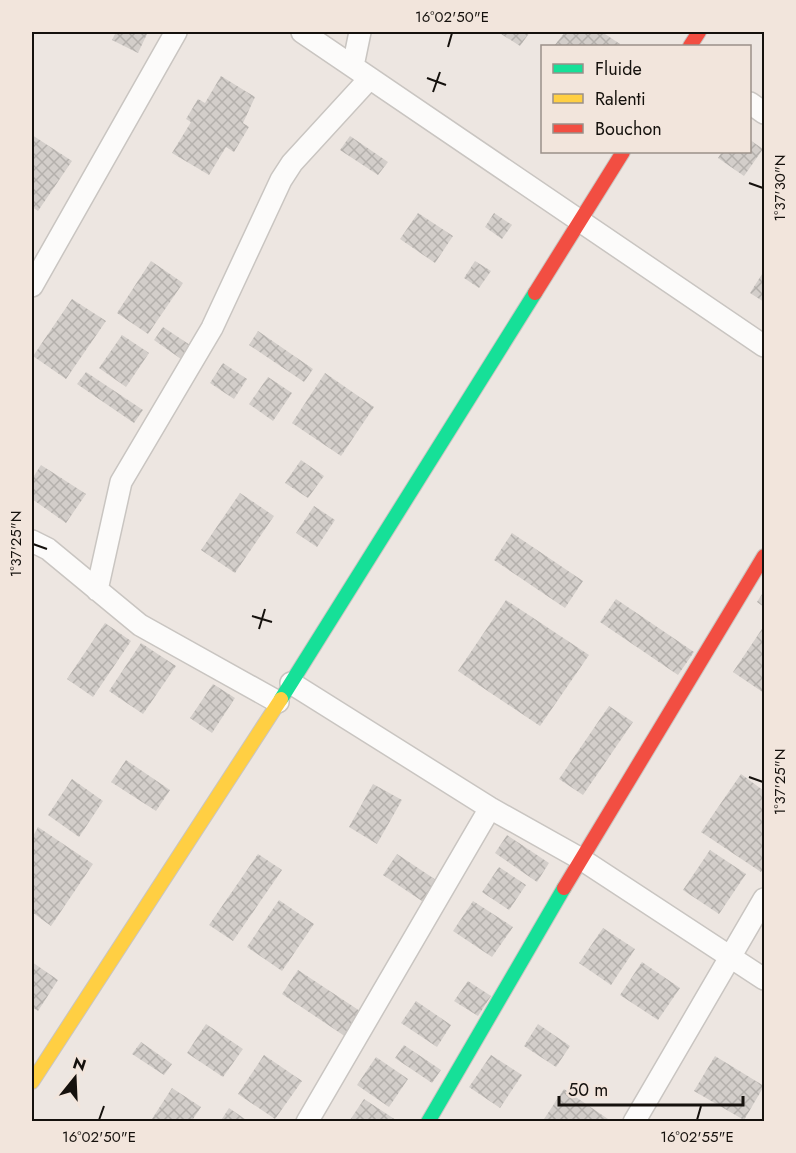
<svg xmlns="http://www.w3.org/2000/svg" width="796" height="1153" viewBox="0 0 796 1153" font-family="Jost,sans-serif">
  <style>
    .building { fill: url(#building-cross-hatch) }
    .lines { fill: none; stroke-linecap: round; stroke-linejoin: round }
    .street-casing { stroke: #c9c5c1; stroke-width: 24 }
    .fast-casing { stroke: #c9c5c1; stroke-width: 16 }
    .slow-casing { stroke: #c9c5c1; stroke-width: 16 }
    .jam-casing { stroke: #c9c5c1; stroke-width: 16 }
    .street { stroke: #fcfbfa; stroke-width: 21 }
    .fast { stroke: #16e098; stroke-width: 14 }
    .slow { stroke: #ffcf43; stroke-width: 14 }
    .jam { stroke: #f24e42; stroke-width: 14 }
    .ticks { fill: none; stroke: #15110d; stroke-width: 2 }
    .neatline { fill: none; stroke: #15110d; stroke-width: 2 }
    .ticks-label { font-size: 15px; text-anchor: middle; fill: #15110d }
  </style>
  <defs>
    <pattern id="building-cross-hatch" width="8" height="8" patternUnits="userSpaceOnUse" patternTransform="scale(1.5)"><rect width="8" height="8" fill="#d3ceca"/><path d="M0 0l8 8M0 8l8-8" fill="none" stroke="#b4b0ac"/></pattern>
  </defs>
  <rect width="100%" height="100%" fill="#ede6e1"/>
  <!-- building -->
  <path class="building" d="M116,32H148L138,53L112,40Z
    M498,32H530L520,46Z
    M565,32H602L620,44L618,46H554Z
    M221,76L255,97L243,123L249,127L234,152L226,147L209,175L172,153L191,122L186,119L198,99L205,103Z
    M32,135L72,161L38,211L32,207Z
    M350,136L388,162L378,175L340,150Z
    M750,140L763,149L744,176L718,158L722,152H750Z
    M418,213L453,236L435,263L400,239Z
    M494,213L512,225L502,239L485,227Z
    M151,261L183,283L148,334L117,313Z
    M475,261L491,271L479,288L464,278Z
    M764,271V302L750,293Z
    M72,299L106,321L66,379L33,356Z
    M163,327L190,345L181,359L154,340Z
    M258,331L313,369L304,382L249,345Z
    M122,335L149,353L126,387L99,368Z
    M223,363L247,379L234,399L210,383Z
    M86,372L143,410L134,423L77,384Z
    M325,373L374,407L341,456L292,423Z
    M268,377L292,393L273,421L249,404Z
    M301,460L324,476L308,498L285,483Z
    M41,465L86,494L66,523L32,499V479Z
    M240,493L274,516L235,573L201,550Z
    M314,506L335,520L317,547L296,533Z
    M512,533L583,581L565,608L494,560Z
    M764,591V607L757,602Z
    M616,599L694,652L678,675L600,622Z
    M506,600L589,655L540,726L458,671Z
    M105,623L131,641L93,697L67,679Z
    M764,626V693L733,672Z
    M141,643L176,666L143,714L109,691Z
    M213,684L235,698L212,733L190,718Z
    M609,706L633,722L583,795L559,779Z
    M126,760L170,790L156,811L111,782Z
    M741,774L764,791V867L761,872L701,832Z
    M72,779L103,801L79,837L48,815Z
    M373,784L402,800L377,844L349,827Z
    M38,827L93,864L51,926L32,912V838Z
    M507,835L549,863L537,882L495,853Z
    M710,850L746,874L719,914L683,890Z
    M258,854L282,870L233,941L209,925Z
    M397,854L439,882L425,903L383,875Z
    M499,867L526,885L509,910L482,892Z
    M279,900L314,924L282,971L247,947Z
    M473,901L513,927L492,957L453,931Z
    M603,928L635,949L611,985L579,963Z
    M32,962L58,980L38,1011L32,1007Z
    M642,962L680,988L658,1020L620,995Z
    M298,970L363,1013L346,1037L282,994Z
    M468,981L491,996L478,1016L454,1001Z
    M416,1001L451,1025L437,1047L401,1023Z
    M206,1024L243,1049L223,1077L187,1053Z
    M538,1024L570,1046L556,1067L524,1046Z
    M141,1042L172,1064L164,1075L132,1054Z
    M404,1045L441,1070L432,1083L395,1058Z
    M264,1055L302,1081L275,1119L238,1094Z
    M491,1055L522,1075L500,1108L469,1087Z
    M715,1056L764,1086L744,1120L694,1091Z
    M376,1057L408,1079L389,1107L357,1085Z
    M172,1088L201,1107L191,1122H150Z
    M564,1089L608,1119L606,1122H542Z
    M364,1099L399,1122H352L350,1120Z
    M229,1108L245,1119L243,1122H220Z"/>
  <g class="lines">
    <defs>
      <path id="street" d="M302,32L764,346
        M353,66L360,32
        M750,103L764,113
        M32,286L176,32
        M32,541L48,549L140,625L278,702
        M97,590L121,482L212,328L281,180L292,163L370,78
        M291,683L490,808L581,859L764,979
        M307,1122L490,808
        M634,1122L764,899"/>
      <path id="fast" d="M281,699L535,293
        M428,1122L564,888"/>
      <path id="slow" d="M32,1082L281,699"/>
      <path id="jam" d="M690,46L699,32
        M535,293L623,152
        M564,888L764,556"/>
    </defs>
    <!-- street casing -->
    <use href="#street" class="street-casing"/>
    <!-- fast casing -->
    <use href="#fast" class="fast-casing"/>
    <!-- slow casing -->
    <use href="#slow" class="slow-casing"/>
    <!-- jam casing -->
    <use href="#jam" class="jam-casing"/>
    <!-- street -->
    <use href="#street" class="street"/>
    <!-- fast -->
    <use href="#fast" class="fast"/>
    <!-- slow -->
    <use href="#slow" class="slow"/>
    <!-- jam -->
    <use href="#jam" class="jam"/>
  </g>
  <!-- ticks -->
  <path class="ticks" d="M448,47L452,33M427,78L446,85M433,92L440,72M749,183L763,188M33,544L47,549M252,616L272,622M259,629L265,609M749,777L763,782M99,1120L104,1106M697,1120L701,1106"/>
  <!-- border -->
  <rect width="796" height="1153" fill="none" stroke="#f2e5dc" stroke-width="66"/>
  <!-- legend -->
  <rect x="541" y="45" width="210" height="108" fill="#f2e5dc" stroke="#9a9089" stroke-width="1.5"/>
  <rect x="553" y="64" width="30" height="9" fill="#16e098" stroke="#9a9089" stroke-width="1.5"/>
  <text x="595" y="75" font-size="18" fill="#15110d">Fluide</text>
  <rect x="553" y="94" width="30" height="9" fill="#ffcf43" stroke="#9a9089" stroke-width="1.5"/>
  <text x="595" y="105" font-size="18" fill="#15110d">Ralenti</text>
  <rect x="553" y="124" width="30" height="9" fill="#f24e42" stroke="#9a9089" stroke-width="1.5"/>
  <text x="595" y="135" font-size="18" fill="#15110d">Bouchon</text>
  <!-- north arrow -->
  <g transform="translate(75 1078) rotate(18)" stroke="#f2e5dc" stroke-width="4.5" paint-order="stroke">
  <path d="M0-4.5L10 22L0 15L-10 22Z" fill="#15110d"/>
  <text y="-9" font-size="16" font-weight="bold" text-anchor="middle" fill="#15110d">N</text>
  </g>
  <!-- scale -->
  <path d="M559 1096v9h184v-9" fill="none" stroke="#15110d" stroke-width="3"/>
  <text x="568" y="1096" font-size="18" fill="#15110d" stroke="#f2e5dc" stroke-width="4.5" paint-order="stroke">50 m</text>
  <rect x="33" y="33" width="730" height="1087" class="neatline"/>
  <g class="ticks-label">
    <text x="452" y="22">16°02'50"E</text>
    <text transform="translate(780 188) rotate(-90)" y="5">1°37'30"N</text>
    <text transform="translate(16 544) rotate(-90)" y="5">1°37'25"N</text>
    <text transform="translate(780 782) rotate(-90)" y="5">1°37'25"N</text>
    <text x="99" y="1142">16°02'50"E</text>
    <text x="697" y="1142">16°02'55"E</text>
  </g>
</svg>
